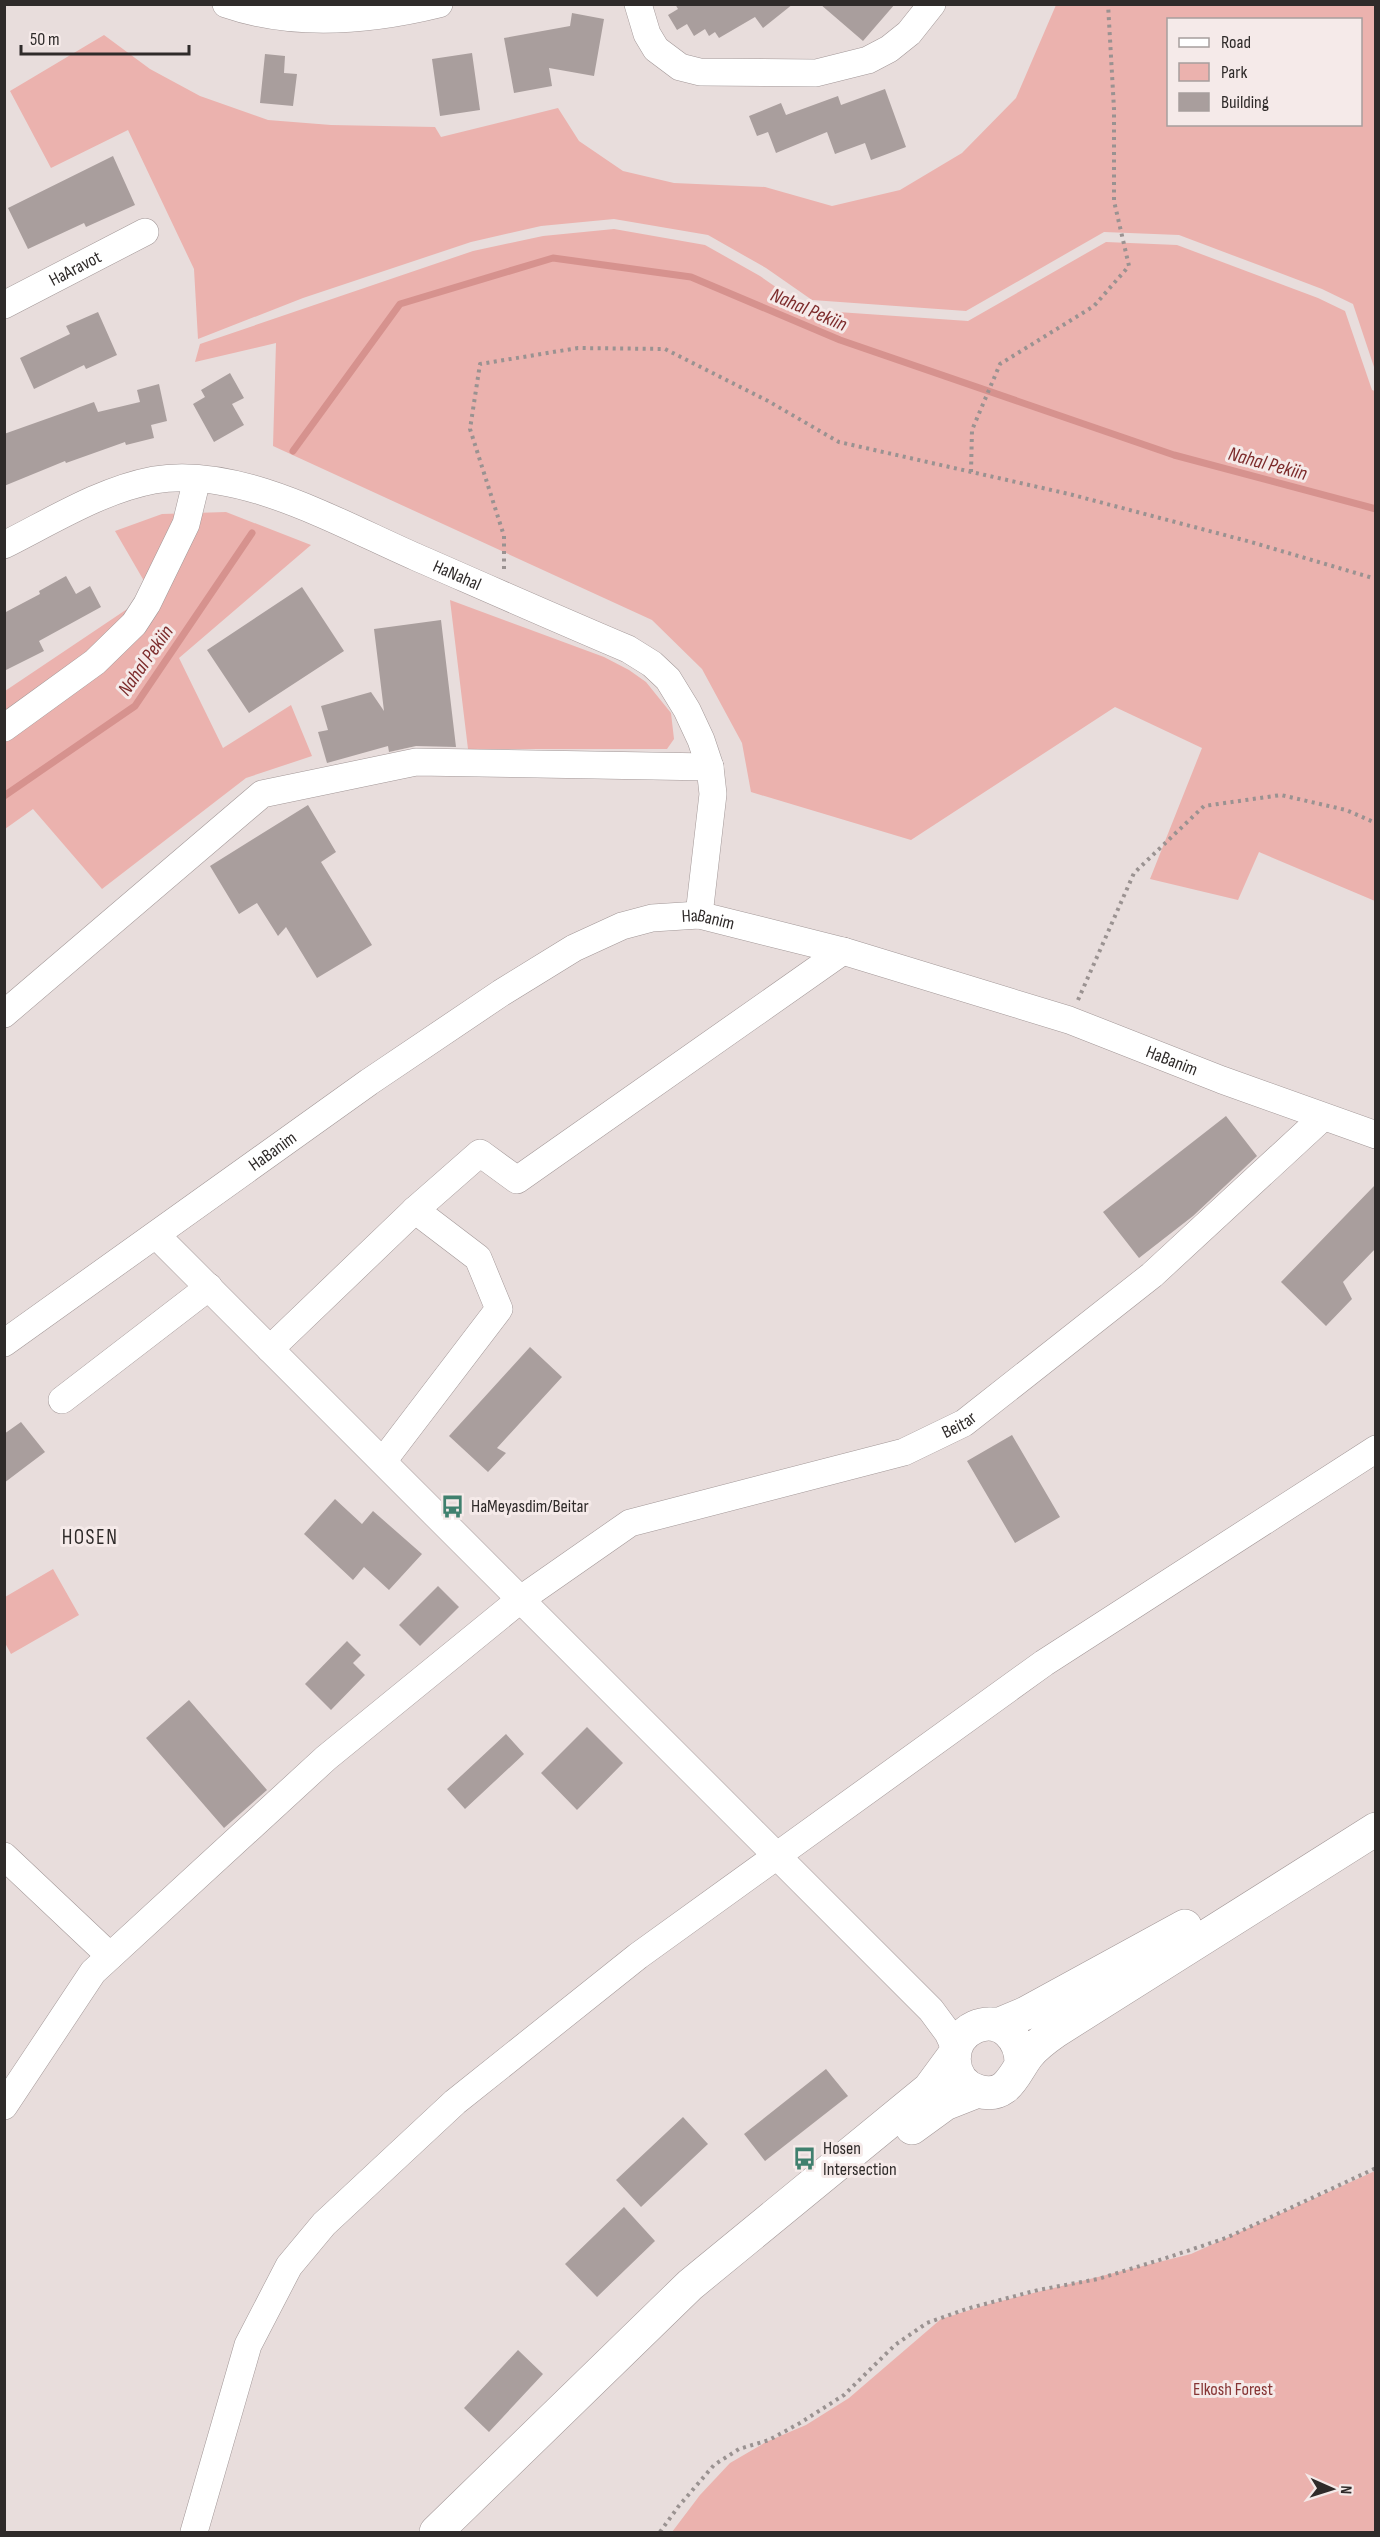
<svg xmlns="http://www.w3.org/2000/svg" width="1380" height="2537" viewBox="0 0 1380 2537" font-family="'Sofia Sans Condensed',sans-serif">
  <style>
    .green { fill: #ebb2ae; fill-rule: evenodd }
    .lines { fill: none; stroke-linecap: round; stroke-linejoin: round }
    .stream { stroke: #d6928e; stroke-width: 7 }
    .building { fill: #a99e9d }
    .minor-casing { stroke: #a29797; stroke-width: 28 }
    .major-casing { stroke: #a29797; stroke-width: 34 }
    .path { stroke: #9a9291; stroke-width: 4; stroke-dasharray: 3 4.5; stroke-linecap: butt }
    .minor { stroke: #fff; stroke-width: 27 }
    .major { stroke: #fff; stroke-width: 33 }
    .labels { text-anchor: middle; stroke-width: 6; stroke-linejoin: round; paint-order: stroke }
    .street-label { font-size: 18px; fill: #2f2b2a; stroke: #f5eae9 }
    .poi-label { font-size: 18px; fill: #2f2b2a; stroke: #f5eae9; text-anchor: start }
    .park-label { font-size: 18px; fill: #863534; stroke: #f5eae9 }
    .water-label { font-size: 20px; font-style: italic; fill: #7d2c2c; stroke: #f5eae9 }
    .quarter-label { font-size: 21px; letter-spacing: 1.5px; fill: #2f2b2a; stroke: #f5eae9 }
  </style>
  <rect width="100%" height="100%" fill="#e8dddc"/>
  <!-- green -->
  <path class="green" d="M1056,5H1375V370L1353,304L1322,289L1179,235L1104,232L966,311L812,300L766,268L708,235L614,219L541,226L471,242L303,298L198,339L194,269L128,130L51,168L10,91L104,35L150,69L200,96L268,120L331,125L435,127L441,137L558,108L579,141L623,171L674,183L765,187L832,206L900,190L962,153L1016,98ZM1168,20H1360V124H1168Z
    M614,229L705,245L760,276L809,310L968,321L1106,242L1177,245L1318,298L1345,311L1372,390L1375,391V901L1259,852L1238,900L1150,879L1202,748L1115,707L911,840L751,792L742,743L702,669L652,620L273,446L276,343L195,362L200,344L473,251L543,236Z
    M226,512L311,545L179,658L223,748L291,705L312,756L246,778L102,889L33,809L5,829V691L151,593L115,531L162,514Z
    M450,600L604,657L629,670L646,682L671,713L674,739L667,749H468Z
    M53,1569L79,1615L11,1654L5,1643V1597Z
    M1375,2171V2532H672L700,2495L730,2463L766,2442L806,2425L849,2398L941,2319L989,2304L1191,2254Z"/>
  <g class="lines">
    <!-- stream -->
    <path class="stream" d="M293,451L400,304L553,258L691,277L840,340L1174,455L1376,509
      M4,796L135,706L252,533"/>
  </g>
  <!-- building -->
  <path class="building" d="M675,4H793L763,28L755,17L719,38L715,32L709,36L705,29L694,36L687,24L677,30L668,15L678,9Z
    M820,4H895L863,41Z
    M572,13L604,19L594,76L549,68L552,86L514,93L504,38L570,26Z
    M472,53L480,110L440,116L432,59Z
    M265,54L285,56L284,73L297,74L293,106L260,103Z
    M885,89L906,147L871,160L865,143L835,154L827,132L776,153L768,132L757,136L749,116L781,103L786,115L838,96L841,105Z
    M113,156L135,205L86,227L84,223L28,249L8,208Z
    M98,312L117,355L86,369L84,365L34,389L20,358L70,334L66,326Z
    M230,373L244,398L232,404L244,425L214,442L193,404L205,397L201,390Z
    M159,384L167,421L151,425L154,438L126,445L125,442L66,463L65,461L4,486V434L94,402L98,412L140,402L137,390Z
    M66,576L76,594L90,586L101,607L39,641L44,651L4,671V613L40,594L39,591Z
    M302,587L344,651L249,713L207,650Z
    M441,620L456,747L416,746L389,752L388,746L327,763L318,732L328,730L321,706L371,692L384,711L374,629Z
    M308,805L336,852L321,862L372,945L317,978L286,927L278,936L257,903L239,914L210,866Z
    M1226,1116L1257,1156L1193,1216L1139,1258L1103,1212Z
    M1376,1184V1248L1343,1282L1352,1299L1326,1326L1281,1282Z
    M530,1347L562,1377L497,1448L506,1453L488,1472L449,1436Z
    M21,1422L45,1452L4,1483V1434Z
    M1012,1435L1060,1517L1015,1543L967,1461Z
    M335,1499L362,1524L373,1511L422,1554L389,1590L364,1567L353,1580L304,1534Z
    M438,1586L459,1607L420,1646L399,1625Z
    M347,1641L361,1655L353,1663L365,1675L331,1710L305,1684Z
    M189,1700L267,1790L224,1828L146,1738Z
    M587,1727L623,1763L577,1810L541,1773Z
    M506,1734L524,1754L465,1809L447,1789Z
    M826,2069L848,2096L765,2161L744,2134Z
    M683,2117L708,2144L641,2207L616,2180Z
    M624,2207L655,2241L597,2297L565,2264Z
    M518,2350L543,2374L489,2432L464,2408Z"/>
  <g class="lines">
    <defs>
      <g id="minor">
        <path d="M226,4C295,28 370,21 439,4"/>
        <path d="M638,4L647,34L656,49L680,67L700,72L816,73L868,60L889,49L909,33L932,4"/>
        <path id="s1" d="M4,305L145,232"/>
        <path id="s2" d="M4,545C52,521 101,490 154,480C239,465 340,524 416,557C487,588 557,619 628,649L652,664L668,679L687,710L701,740L710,767L713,794L699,915"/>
        <path d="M4,728L95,662L134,624L147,604L186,524L197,479"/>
        <path d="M4,1014L262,794L416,762L710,767"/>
        <path d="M415,1210L480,1153L517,1180L843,951"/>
        <path d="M157,1236L931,2010L948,2033L955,2048"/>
        <path id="s3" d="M4,1343L369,1082L501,993L574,948L622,926L652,918L699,915L843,951L1069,1020L1222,1080L1376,1135"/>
        <path d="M270,1349L415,1210L478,1258L499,1309L383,1461"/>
        <path d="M62,1400L209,1287"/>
        <path d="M4,1856L110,1956"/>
        <path id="s4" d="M4,2106L93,1972L326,1758L521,1599L630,1523L904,1452L964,1423L1152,1275L1322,1118"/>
        <path d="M194,2532L248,2345L289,2266L324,2224L455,2102L638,1956L1044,1663L1376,1449"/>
      </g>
      <path id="major" d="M991,2024H1000L1026,2013L1185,1926
        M1021,2065C1022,2040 1002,2015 975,2027C946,2040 948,2082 978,2091C1008,2100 1014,2073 1028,2055C1036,2045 1046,2038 1056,2031L1376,1829
        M912,2128L945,2104L978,2091
        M436,2532L690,2285L929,2089L954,2055"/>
    </defs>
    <!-- minor casing -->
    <use href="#minor" class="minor-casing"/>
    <!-- major casing -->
    <use href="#major" class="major-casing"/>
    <!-- path -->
    <path class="path" d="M971,472L972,430L1000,364L1094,306L1129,266L1114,201V109L1108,4
      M504,569V536L470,429L480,364L578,348L665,349L768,401L839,442L1069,494L1251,542L1376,579
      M1078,1000L1134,873L1204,806L1281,795L1346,810L1376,823
      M660,2532L678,2507L714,2465L739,2449L769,2440L800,2423L844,2395L895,2345L927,2323L966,2309L1038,2290L1098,2279L1169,2257L1226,2238L1376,2168"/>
    <!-- minor -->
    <use href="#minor" class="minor"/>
    <!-- major -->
    <use href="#major" class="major"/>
  </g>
  <!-- icons -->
  <defs>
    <symbol id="bus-bare" viewBox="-9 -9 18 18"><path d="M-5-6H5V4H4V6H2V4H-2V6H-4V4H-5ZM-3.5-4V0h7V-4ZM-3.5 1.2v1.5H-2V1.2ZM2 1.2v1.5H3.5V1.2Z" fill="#40806e" stroke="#f5eae9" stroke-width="2.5" paint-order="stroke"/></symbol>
  </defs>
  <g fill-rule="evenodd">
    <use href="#bus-bare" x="436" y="1490" width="33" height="33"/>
    <use href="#bus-bare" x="788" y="2142" width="33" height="33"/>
  </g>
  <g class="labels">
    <!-- street labels -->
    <g class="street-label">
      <text dy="6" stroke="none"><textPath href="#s1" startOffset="80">HaAravot</textPath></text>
      <text dy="6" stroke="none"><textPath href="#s2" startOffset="486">HaNahal</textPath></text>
      <text dy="6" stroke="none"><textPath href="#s3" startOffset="834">HaBanim</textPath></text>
      <text dy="6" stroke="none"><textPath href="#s3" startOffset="1320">HaBanim</textPath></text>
      <text dy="6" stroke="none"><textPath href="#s3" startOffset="330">HaBanim</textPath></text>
      <text dy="6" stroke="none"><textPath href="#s4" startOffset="1206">Beitar</textPath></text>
    </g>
    <!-- poi labels -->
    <g class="poi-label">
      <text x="471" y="1512">HaMeyasdim/Beitar</text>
      <text x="823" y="2154">Hosen<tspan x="823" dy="21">Intersection</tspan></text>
    </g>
    <!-- park labels -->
    <g class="park-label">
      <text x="1233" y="2395">Elkosh Forest</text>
    </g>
    <!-- water labels -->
    <g class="water-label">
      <text transform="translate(809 309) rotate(23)" y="7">Nahal Pekiin</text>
      <text transform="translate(1268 463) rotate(15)" y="7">Nahal Pekiin</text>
      <text transform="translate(145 660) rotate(-55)" y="7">Nahal Pekiin</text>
    </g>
    <!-- quarter labels -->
    <g class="quarter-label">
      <text x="90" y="1544">HOSEN</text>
    </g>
  </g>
  <!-- border -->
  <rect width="1380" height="2537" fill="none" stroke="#2f2b2a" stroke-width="12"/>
  <!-- legend -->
  <rect x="1167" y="18" width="195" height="108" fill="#f5eae9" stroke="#a69e9d" stroke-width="1.5"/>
  <rect x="1179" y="38" width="30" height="9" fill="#ffffff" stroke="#a69e9d" stroke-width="1.5"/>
  <text x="1221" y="48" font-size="18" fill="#2f2b2a">Road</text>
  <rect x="1179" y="63" width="30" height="18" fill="#ebb2ae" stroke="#a69e9d" stroke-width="1.5"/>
  <text x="1221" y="78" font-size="18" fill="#2f2b2a">Park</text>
  <rect x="1179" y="93" width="30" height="18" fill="#a99e9d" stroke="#a69e9d" stroke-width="1.5"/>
  <text x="1221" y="108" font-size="18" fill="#2f2b2a">Building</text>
  <!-- north arrow -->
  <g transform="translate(1332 2489) rotate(93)" stroke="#f5eae9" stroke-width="4.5" paint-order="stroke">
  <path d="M0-4.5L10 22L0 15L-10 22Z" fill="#2f2b2a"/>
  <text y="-9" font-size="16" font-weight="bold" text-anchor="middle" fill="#2f2b2a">N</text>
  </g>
  <!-- scale -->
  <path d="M21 45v9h168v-9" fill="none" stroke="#2f2b2a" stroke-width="3"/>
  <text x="30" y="45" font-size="18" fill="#2f2b2a" stroke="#f5eae9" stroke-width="4.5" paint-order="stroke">50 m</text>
</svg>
